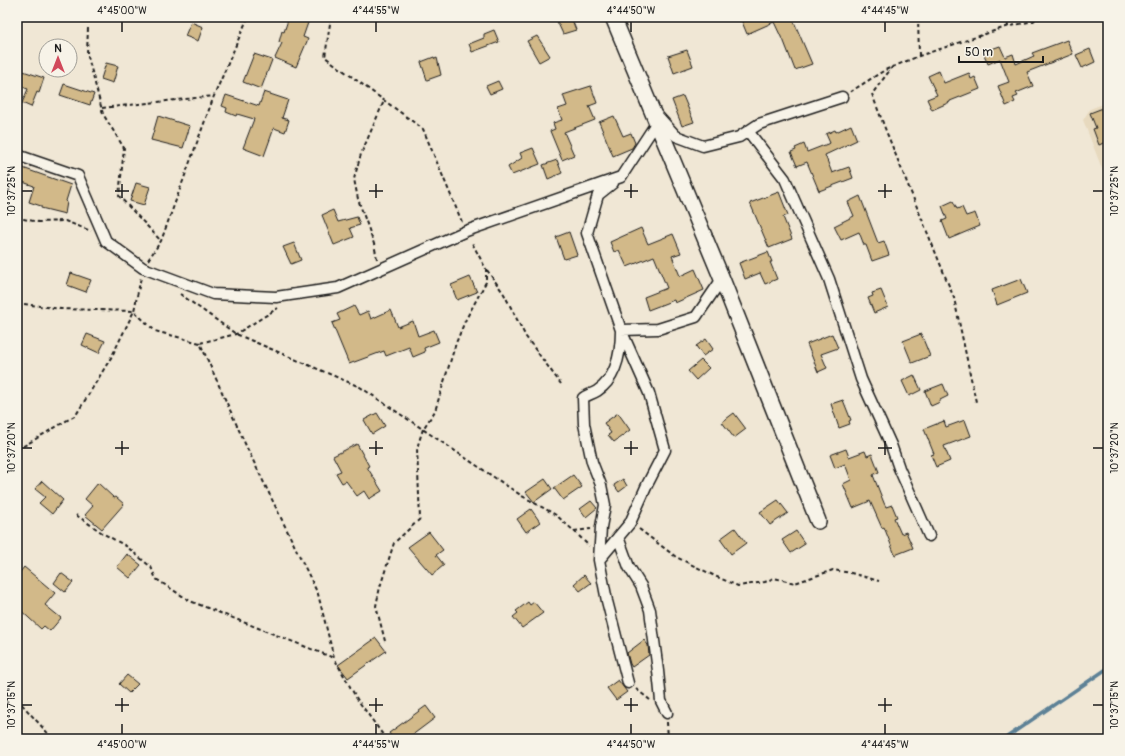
<svg xmlns="http://www.w3.org/2000/svg" width="1125" height="756" viewBox="0 0 1125 756" font-family="Pangolin,sans-serif">
  <style>
    .built { fill: #e7d9be }
    .lines { fill: none; stroke-linecap: round; stroke-linejoin: round }
    .stream { stroke: #5d8196; stroke-width: 3.5 }
    .building { fill: #d2b989; stroke: #1c1c1c }
    .street-casing { stroke: #1c1c1c; stroke-width: 13 }
    .secondary-casing { stroke: #1c1c1c; stroke-width: 18 }
    .path { stroke: #1c1c1c; stroke-width: 2; stroke-dasharray: 4 3; stroke-linecap: butt }
    .street { stroke: #f7f3e8; stroke-width: 10 }
    .secondary { stroke: #f7f3e8; stroke-width: 15 }
    .ticks { fill: none; stroke: #1c1c1c; stroke-width: 1.5 }
    .neatline { fill: none; stroke: #1c1c1c; stroke-width: 1.5 }
    .ticks-label { font-size: 10px; text-anchor: middle; fill: #1c1c1c }
  </style>
  <rect width="100%" height="100%" fill="#f0e7d5"/>
  <filter id="ink" filterUnits="userSpaceOnUse"><feTurbulence type="fractalNoise" baseFrequency=".025" numOctaves="2"/><feDisplacementMap in="SourceGraphic" scale="8" xChannelSelector="R" yChannelSelector="G"/><feConvolveMatrix kernelMatrix="1 2 1 2 8 2 1 2 1" color-interpolation-filters="sRGB"/></filter>
  <g filter="url(#ink)">
    <!-- built -->
    <path class="built" d="M1108,102V184L1083,120L1090,109Z"/>
    <g class="lines">
      <!-- stream -->
      <path class="stream" d="M1004,739L1108,668"/>
    </g>
    <!-- building -->
    <path class="building" d="M289,17H310L303,37L308,39L296,67L275,58L282,43L279,42L282,31L284,32Z
      M555,17H571L576,30L563,34Z
      M740,17H792L812,64L795,70L783,39H782L774,22L747,34Z
      M191,22L203,27L198,41L185,36Z
      M494,30L499,42L472,52L469,44L484,38V34Z
      M537,36L550,56L539,62L527,41Z
      M1067,40L1073,54L1027,72L1033,86L1016,93L1018,96L1013,98L1015,102L1006,106L998,86L1009,82L1000,59L988,64L983,52L1000,46L1005,57L1013,54L1016,64L1034,56L1032,53Z
      M1090,49L1095,62L1082,68L1076,55Z
      M687,50L693,66L674,73L668,56Z
      M254,54L272,60L261,89L243,82Z
      M434,57L435,59L437,58L441,75L427,80L421,62Z
      M106,63L118,66L113,83L101,79Z
      M17,69L44,78L39,93L37,92L31,107L22,103L28,89L17,85Z
      M939,71L944,83L969,73L971,79L975,77L980,89L950,101V102L932,110L927,99L937,95L928,76Z
      M498,81L502,89L490,94L486,86Z
      M64,84L94,94L90,105L60,95Z
      M591,86L597,103L589,106L595,120L564,132L574,155L562,160L550,131L555,129L553,123L562,120L558,109L567,106L563,95Z
      M264,92L288,100L282,118L289,120L285,132L274,128L264,156L243,148L254,119L237,114L236,116L226,112L227,108L222,106L226,95L259,106Z
      M683,96L694,122L682,126L672,100Z
      M1108,106V141L1099,145L1093,129L1096,128L1090,113Z
      M158,116L190,126L183,148L151,140Z
      M614,116L623,136L631,133L635,143L632,148L613,156L599,122Z
      M851,125L857,140L825,155L832,173L849,167L853,178L819,191L807,162L797,166L791,152L796,150L795,148L804,144L807,152L830,143L826,134L835,130L836,132Z
      M533,148L540,164L512,175L508,167L522,158L520,153Z
      M557,160L562,173L548,179L543,165Z
      M17,166L71,185L66,201L67,202L65,214L41,208V206L29,202L34,186L17,180Z
      M136,183L150,187L144,205L130,201Z
      M779,192L788,215L783,217L792,239L769,248L750,203Z
      M860,196L878,243L884,241L889,255L872,261L866,245H864L859,232L841,240L834,226L854,216L848,202Z
      M953,201L957,209L962,207L966,216L975,213L980,226L949,239L942,221L947,219L942,206Z
      M333,210L338,222L357,217L360,225L350,228L354,237L334,245L322,215Z
      M641,228L648,244L673,234L681,253L672,256L680,276L695,269L704,290L675,303L674,300L648,310L644,297L667,288L654,256L627,267L619,250L614,252L610,242Z
      M569,232L577,255L564,259L556,237Z
      M294,243L301,260L291,264L283,247Z
      M768,252L772,262H770L777,279L765,284L760,273L745,279L739,263Z
      M71,273L91,280L86,292L67,285Z
      M470,277L477,292L457,300L451,285Z
      M1021,279L1027,293L997,305L992,290Z
      M881,290L888,307L874,313L868,298L873,296L872,293Z
      M354,306L359,315L368,311L371,319L391,310L398,327L413,321L418,336L434,330L439,342L424,348L425,352L413,357L409,347L386,356L384,351L349,364L332,323L340,320L337,314Z
      M87,334L105,341L99,353L82,345Z
      M832,334L838,348L821,354L827,368L818,372L807,344Z
      M921,334L930,356L912,363L903,341Z
      M706,339L713,349L703,356L696,346Z
      M701,360L709,368L696,380L688,371Z
      M914,375L921,390L909,396L902,381Z
      M943,384L948,396L940,400V402L931,406L925,391Z
      M843,400L851,420L849,421L850,424L839,428L831,404Z
      M377,413L385,426L372,434L364,420Z
      M618,413L630,430L614,442L608,435L611,433L604,423Z
      M734,413L746,429L734,438L722,422Z
      M965,420L971,436L944,446L950,461L936,467L931,455L934,454L924,429L944,421L946,427Z
      M357,444L369,466L367,467L382,491L369,499L364,491L357,496L346,481L342,483L336,473L341,471L333,456Z
      M846,449L849,457L865,451L867,456L872,454L879,472L873,475L884,503L886,507L892,505L897,517L894,518L901,534L906,532L913,548L895,555L884,527L882,528L870,501L853,508L843,484L851,480L845,464L835,468L830,455Z
      M573,475L582,487L563,500L554,488Z
      M545,479L552,489L534,502L526,492Z
      M623,479L627,486L619,492L614,485Z
      M42,481L63,500L52,514L39,503L45,497L35,489Z
      M98,483L114,498L116,497L124,504L102,529L85,515L93,506L85,499Z
      M778,500L788,513L770,525L760,512Z
      M591,501L597,508L586,517L580,509Z
      M531,509L540,522L526,532L517,519Z
      M735,528L746,543L731,554L720,539Z
      M796,531L805,544L791,553L782,540Z
      M429,532L443,550L436,555L444,565L432,575L408,547Z
      M127,554L141,565L130,578L117,567Z
      M24,567L55,593L45,605L61,618L50,631L44,626L41,629L17,607V576Z
      M61,573L73,582L65,592L54,583Z
      M584,575L591,583L580,591L574,584Z
      M528,602L530,605L534,602L543,613L522,628L513,617L518,613L516,611Z
      M376,638L386,651L348,678L338,665Z
      M644,640L648,645L649,655L632,667L630,664L627,653Z
      M127,675L138,684L129,693L119,684Z
      M618,680L627,692L616,700L607,688Z
      M426,706L435,718L407,739H393L389,733Z"/>
    <g class="lines">
      <defs>
        <path id="street" d="M658,116L676,136L703,146L739,137L759,124L842,97
          M748,131L785,179L829,279L861,379L891,445L899,468L929,536
          M17,155L78,176L106,241L143,268L213,294L276,297L338,288L466,231L621,177L657,122
          M613,183L598,195L587,233L621,330L649,393L665,450L647,485L630,523L599,560L607,601L628,683
          M618,537L629,567L641,586L650,610L658,671L661,701L667,713
          M599,560L601,527L605,505L601,485L592,462L584,424L583,398C587,395 592,394 597,391C617,378 621,352 621,330L658,329L696,317L722,279"/>
        <path id="secondary" d="M613,17L722,279L818,521"/>
      </defs>
      <!-- street casing -->
      <use href="#street" class="street-casing"/>
      <!-- secondary casing -->
      <use href="#secondary" class="secondary-casing"/>
      <!-- path -->
      <path class="path" d="M331,17L325,57L423,129L462,222
        M918,17L919,56
        M1007,17L1008,27
        M88,28L87,53L103,114L124,148L119,196L161,241
        M893,66L872,94L886,131L954,298L976,402
        M850,92L885,70L919,56L1006,27L1033,21L1041,17
        M102,108L214,96
        M17,216L19,218L38,222L65,221L91,231
        M377,259L374,244L358,199L354,179L361,154L384,101
        M148,260L161,241L214,96L248,17
        M487,270L504,294L526,337L561,384
        M180,294L236,334L360,387L522,496L556,515L574,531L589,546
        M17,303L61,309L134,311L155,331L200,343L247,448L318,594L334,658L357,699L386,739
        M200,343L236,334L278,308
        M17,450L76,415L112,356L134,311L141,277
        M76,515L104,534L126,546L151,567L156,579L190,601L334,658
        M639,529L676,557L717,577L738,586L765,582L774,578L795,583L833,570L851,573L879,581
        M574,531L591,529
        M385,641L376,606L380,587L394,543L420,519L417,448L423,429L435,411L456,343L465,321L486,282V269L471,241
        M636,689L650,700
        M17,699L53,739
        M667,722L668,739"/>
      <!-- street -->
      <use href="#street" class="street"/>
      <!-- secondary -->
      <use href="#secondary" class="secondary"/>
    </g>
  </g>
  <!-- ticks -->
  <path class="ticks" d="M122,22V32M376,22V32M631,22V32M885,22V32M122,184V198M376,184V198M631,184V198M885,184V198M22,191H32M115,191H129M369,191H383M624,191H638M878,191H892M1093,191H1103M122,441V455M376,441V455M631,441V455M885,441V455M22,448H32M115,448H129M369,448H383M624,448H638M878,448H892M1093,448H1103M122,698V712M376,698V712M631,698V712M885,698V712M22,705H32M115,705H129M369,705H383M624,705H638M878,705H892M1093,705H1103M122,724V734M376,724V734M631,724V734M885,724V734"/>
  <!-- margin -->
  <rect width="1125" height="756" fill="none" stroke="#f7f3e8" stroke-width="44"/>
  <!-- north arrow -->
  <g transform="translate(58 58)"><circle r="19" fill="#f7f3e8" stroke="#9f9d96"/>
  <path d="M0-3L7 15L0 10L-7 15Z" fill="#d1495b"/>
  <text y="-6" font-size="11" font-weight="bold" text-anchor="middle" fill="#1c1c1c">N</text>
  </g>
  <!-- scale -->
  <path d="M959 56v6h84v-6" fill="none" stroke="#1c1c1c" stroke-width="2"/>
  <text x="965" y="56" font-size="12" fill="#1c1c1c" stroke="#f7f3e8" stroke-width="3" paint-order="stroke">50 m</text>
  <rect x="22" y="22" width="1081" height="712" class="neatline"/>
  <g class="ticks-label">
    <text x="122" y="14">4°45'00"W</text>
    <text x="376" y="14">4°44'55"W</text>
    <text x="631" y="14">4°44'50"W</text>
    <text x="885" y="14">4°44'45"W</text>
    <text transform="translate(11 191) rotate(-90)" y="4">10°37'25"N</text>
    <text transform="translate(1114 191) rotate(-90)" y="4">10°37'25"N</text>
    <text transform="translate(11 448) rotate(-90)" y="4">10°37'20"N</text>
    <text transform="translate(1114 448) rotate(-90)" y="4">10°37'20"N</text>
    <text transform="translate(11 705) rotate(-90)" y="4">10°37'15"N</text>
    <text transform="translate(1114 705) rotate(-90)" y="4">10°37'15"N</text>
    <text x="122" y="748">4°45'00"W</text>
    <text x="376" y="748">4°44'55"W</text>
    <text x="631" y="748">4°44'50"W</text>
    <text x="885" y="748">4°44'45"W</text>
  </g>
</svg>
